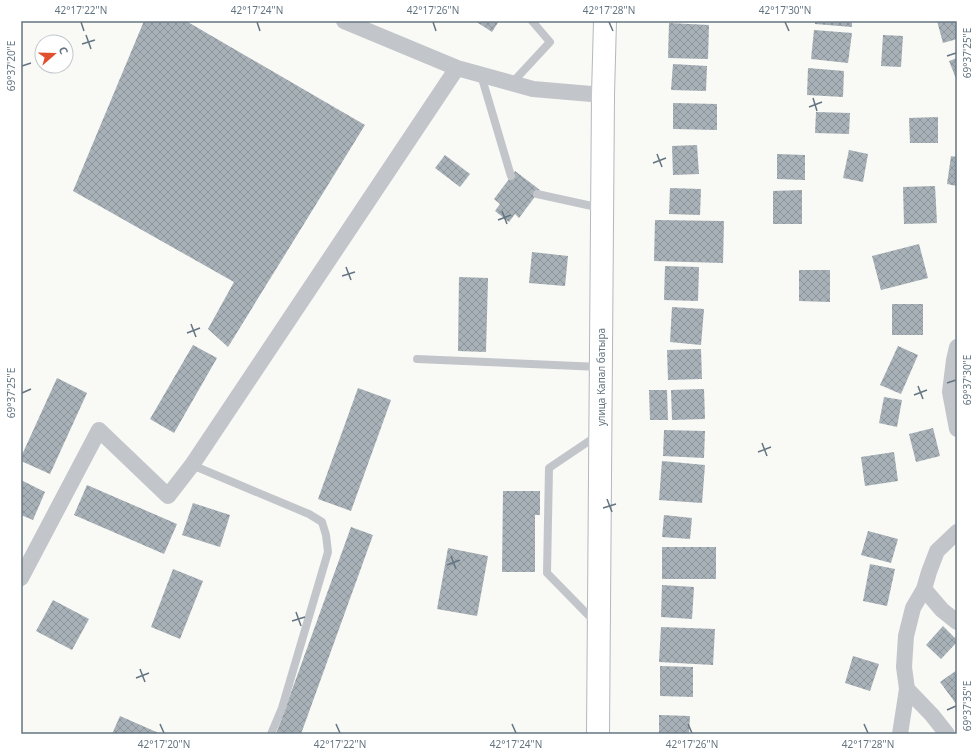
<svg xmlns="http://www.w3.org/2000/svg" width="978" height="755" viewBox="0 0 978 755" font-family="'Noto Sans',sans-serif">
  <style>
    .building { fill: url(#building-cross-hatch) }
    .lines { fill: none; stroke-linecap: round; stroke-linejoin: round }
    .secondary-casing { stroke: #b2b8bd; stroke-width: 24 }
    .service { stroke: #c2c6ca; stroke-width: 8 }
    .minor { stroke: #c2c6ca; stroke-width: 16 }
    .secondary { stroke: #fff; stroke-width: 22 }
    .ticks { fill: none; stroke: #647581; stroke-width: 1.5 }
    .labels { text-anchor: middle; stroke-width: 4; stroke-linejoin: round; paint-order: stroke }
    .street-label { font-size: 10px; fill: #647581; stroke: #fff }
    .neatline { fill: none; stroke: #647581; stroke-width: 1.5 }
    .ticks-label { font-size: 10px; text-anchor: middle; fill: #647581 }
  </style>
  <defs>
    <pattern id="building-cross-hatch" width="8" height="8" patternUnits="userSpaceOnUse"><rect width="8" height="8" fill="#a8b1b7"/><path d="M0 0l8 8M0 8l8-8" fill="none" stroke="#8c959a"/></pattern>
  </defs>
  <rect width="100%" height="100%" fill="#f9f9f6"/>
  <!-- building -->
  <path class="building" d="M144,21H186L365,125L228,347L208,329L234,282L73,191Z
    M475,21H499L492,32Z
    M815,21H852V27L815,24Z
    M937,21H957V39L943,43Z
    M669,23L709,25L708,59L668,58Z
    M814,30L852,33L848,63L811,59Z
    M883,35L903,36L901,67L881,66Z
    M957,58V81L949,61Z
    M673,64L707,66L706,91L671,90Z
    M808,68L844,71L843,97L807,95Z
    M673,103L717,104V130L673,129Z
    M816,112L850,113L849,134L815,133Z
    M938,117V143H910L909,118Z
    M697,145L699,174L673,175L672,146Z
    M849,150L868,154L863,182L843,178Z
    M777,154L805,155V180L777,179Z
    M445,155L470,174L460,187L435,168Z
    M951,156L957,157V186L947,184Z
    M515,171L540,190L519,218L515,214L509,222L495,211L500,204L494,199Z
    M935,186L937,223L904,224L903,187Z
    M670,188L701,189L700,215L669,214Z
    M802,190V224H773V191Z
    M655,220L724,221L723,263L654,261Z
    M919,244L928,278L881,290L872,256Z
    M532,252L568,256L565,286L529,283Z
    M665,266L699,267L698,301L664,300Z
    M799,270H830V302L799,301Z
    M459,277L488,278L486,352L458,351Z
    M892,304H923V335H892Z
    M672,307L704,309L701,345L670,342Z
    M193,345L217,358L174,433L150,419Z
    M898,346L918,355L901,394L880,385Z
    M701,349L702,379L668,380L667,350Z
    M57,378L87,393L50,474L21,461V457Z
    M358,388L391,400L351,511L318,499Z
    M704,389L705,419L672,420L671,390Z
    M649,390H667L668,420H650Z
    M884,397L902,400L897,427L879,423Z
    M933,428L940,456L916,462L909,434Z
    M664,430L705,431L704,458L663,456Z
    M894,452L898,481L865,486L861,457Z
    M662,461L705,465L702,503L659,500Z
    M21,480L45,492L33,520L21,515Z
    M87,485L177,524L164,554L74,515Z
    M503,491H540V515H535V572H502Z
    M193,503L230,515L220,547L182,535Z
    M664,515L692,518L690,539L662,537Z
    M351,527L373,535L301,734H276Z
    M868,531L898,539L891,563L861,555Z
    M662,547H716V579H662Z
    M448,548L488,556L477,616L437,609Z
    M870,564L895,569L887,606L863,601Z
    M173,569L203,581L180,639L151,627Z
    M662,585L694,587L692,619L661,617Z
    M53,600L89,619L72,650L36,631Z
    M943,626L957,640V642L941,659L926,645Z
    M661,627L715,629L713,665L659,662Z
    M853,656L879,664L870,691L845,683Z
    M660,666L693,667V697L660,696Z
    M957,670V705L940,682Z
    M659,715L690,716L689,734H659Z
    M120,716L161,734H112Z"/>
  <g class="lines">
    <defs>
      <path id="secondary" d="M598,734L603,95L605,21"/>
    </defs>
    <!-- secondary casing -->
    <use href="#secondary" class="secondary-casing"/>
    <!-- service -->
    <path class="service" d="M481,75L511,176
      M512,83L550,42L532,21
      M537,194L601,208
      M417,359L600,367
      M192,465L309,514L322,522L326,535L328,552L282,708L271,734
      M595,622L547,573L549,468L598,435"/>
    <!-- minor -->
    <path class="minor" d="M344,21L457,68L533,89L603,95
      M957,347L954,360L950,392L957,429
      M957,532L937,551L929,572L924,589L942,610L957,622
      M21,578L99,430L168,496L192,465L457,68
      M924,589L913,608L906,636L904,667L907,689L932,715L947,734
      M900,734L907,689"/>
    <!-- secondary -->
    <use href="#secondary" class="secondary"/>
  </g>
  <!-- ticks -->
  <path class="ticks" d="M81,22L84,31M257,22L260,31M433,22L436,31M609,22L613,31M785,22L789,31M86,35L91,49M82,44L95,40M947,56L956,53M22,66L31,63M813,98L817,111M809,107L822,102M657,154L662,167M653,163L666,158M502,211L507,224M498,220L511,215M346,267L351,280M342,276L355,272M191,324L196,337M187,333L200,328M947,383L956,380M918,386L923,399M22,393L31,389M914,395L927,390M762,443L767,456M758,452L771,447M607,499L612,512M603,508L616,504M451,556L456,569M447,565L460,560M296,612L301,626M292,621L305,617M140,669L145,682M136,678L149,673M947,710L956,706M160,724L164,733M336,724L340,733M512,724L516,733M688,724L692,733M864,724L868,733"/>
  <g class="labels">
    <!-- street labels -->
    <g class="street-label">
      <text transform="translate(601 377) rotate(-90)" y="4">улица Капал батыра</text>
    </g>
  </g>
  <!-- border -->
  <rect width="978" height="755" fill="none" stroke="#ffffff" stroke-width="44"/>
  <!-- north arrow -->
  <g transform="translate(54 54) rotate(70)"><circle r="19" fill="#ffffff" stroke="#c1c8cd"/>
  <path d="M0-3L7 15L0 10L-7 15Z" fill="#e1502e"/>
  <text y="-6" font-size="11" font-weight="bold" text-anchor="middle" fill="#647581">С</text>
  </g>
  <rect x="22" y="22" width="934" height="711" class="neatline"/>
  <g class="ticks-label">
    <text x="81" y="14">42°17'22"N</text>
    <text x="257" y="14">42°17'24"N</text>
    <text x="433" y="14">42°17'26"N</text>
    <text x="609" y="14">42°17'28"N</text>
    <text x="785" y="14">42°17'30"N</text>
    <text transform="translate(967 53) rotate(-90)" y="4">69°37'25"E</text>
    <text transform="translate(11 66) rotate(-90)" y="4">69°37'20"E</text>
    <text transform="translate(967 380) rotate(-90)" y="4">69°37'30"E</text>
    <text transform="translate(11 393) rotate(-90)" y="4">69°37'25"E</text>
    <text transform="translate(967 706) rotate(-90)" y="4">69°37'35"E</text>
    <text x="164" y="748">42°17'20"N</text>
    <text x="340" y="748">42°17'22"N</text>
    <text x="516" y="748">42°17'24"N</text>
    <text x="692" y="748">42°17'26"N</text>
    <text x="868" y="748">42°17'28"N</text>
  </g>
</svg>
